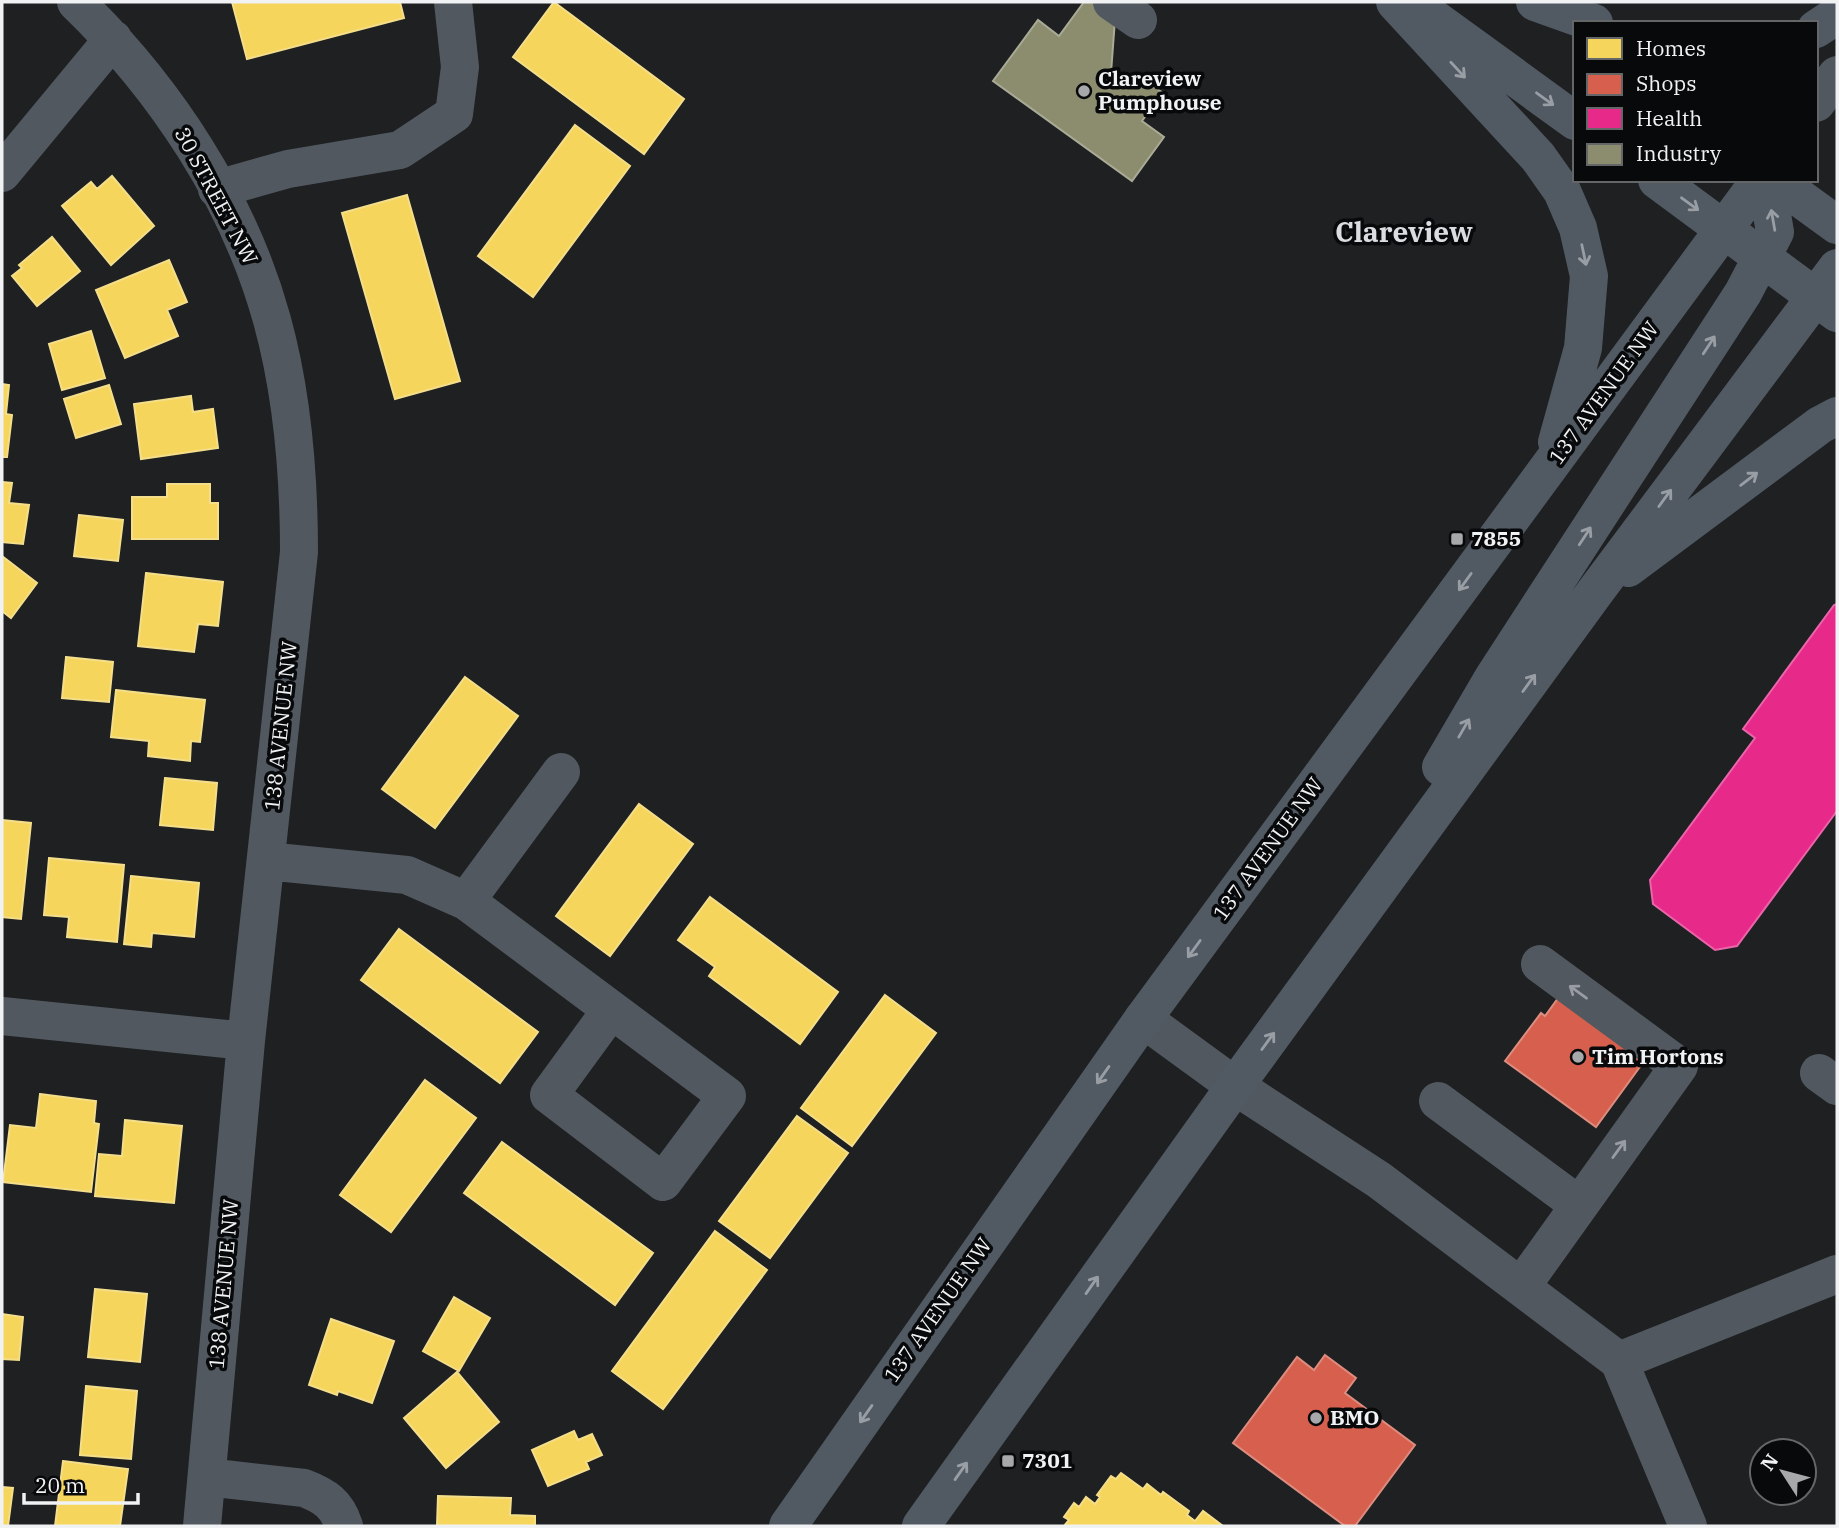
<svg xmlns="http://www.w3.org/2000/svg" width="1839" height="1528" viewBox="0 0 1839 1528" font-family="'IBM Plex Serif',serif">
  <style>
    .homes { fill: #f6d55c; stroke: #f4de8a; stroke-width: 2 }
    .shops { fill: #d6604d; stroke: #de8c7f; stroke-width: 2 }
    .health { fill: #e7298a; stroke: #ea65aa; stroke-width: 2 }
    .industry { fill: #8c8c6e; stroke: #aaab96; stroke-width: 2 }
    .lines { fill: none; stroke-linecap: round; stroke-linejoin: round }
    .minor { stroke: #515860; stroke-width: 38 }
    .major { stroke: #515963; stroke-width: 38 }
    .oneway { stroke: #999ea4 }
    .oneway2 { stroke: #999da3 }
    .poi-dot { fill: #a6a8aa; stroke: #08090b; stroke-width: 2.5 }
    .labels { text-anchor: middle; stroke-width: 7; stroke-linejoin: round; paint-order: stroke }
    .poi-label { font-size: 21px; font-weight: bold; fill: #f0f2f4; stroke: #08090b; text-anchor: start }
    .street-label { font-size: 21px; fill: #f0f2f4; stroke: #08090b }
    .district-label { font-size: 28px; font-weight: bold; fill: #d9dde1; stroke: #08090b }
  </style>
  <rect width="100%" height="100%" fill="#1e2022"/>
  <!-- homes -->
  <path class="homes" d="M232,2H400L404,18L247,59Z
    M554,2L684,99L644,154L513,57Z
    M575,125L630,166L533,297L478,256Z
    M112,176L154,226L111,265L62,206L91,182L97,189Z
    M407,195L460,381L395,399L342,213Z
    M52,237L80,271L37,306L12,276L22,268L19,265Z
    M169,260L187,302L167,310L178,336L125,358L96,290Z
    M91,331L105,378L62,390L49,344Z
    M2,384L9,385L6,414L12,415L7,457H2Z
    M109,385L121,424L76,438L64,399Z
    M191,396L193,412L213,409L218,448L141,459L134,404Z
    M2,482L12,483L9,503L29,505L23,544L2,542Z
    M167,484H210V503H218V539H132V497H167Z
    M79,515L123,520L118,561L74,556Z
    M2,556L37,583L11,618L2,611Z
    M146,573L223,582L218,626L198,624L194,652L138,646Z
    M66,657L113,662L109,702L62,698Z
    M465,677L518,716L435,828L382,789Z
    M116,690L205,700L200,742L191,741L190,761L148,756L149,741L111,737Z
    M165,778L217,783L213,830L160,825Z
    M639,804L693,844L610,956L556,916Z
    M2,820L31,823L21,919L2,917Z
    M49,858L124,865L117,942L67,937L69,917L44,915Z
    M131,876L199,883L194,937L152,933L151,947L124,944Z
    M710,897L838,992L800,1044L709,976L715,967L678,940Z
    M399,929L538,1032L500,1083L361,980Z
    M885,995L936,1033L852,1146L801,1108Z
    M425,1080L476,1118L391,1232L340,1195Z
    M40,1094L96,1101L94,1123L99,1124L91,1192L3,1182L10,1125L36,1128Z
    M797,1116L848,1153L770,1258L719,1221Z
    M125,1120L182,1126L174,1203L95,1196L99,1154L122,1156Z
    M502,1142L653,1253L615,1305L464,1193Z
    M715,1231L767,1270L663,1409L612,1371Z
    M95,1289L147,1294L140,1362L88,1357Z
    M454,1297L490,1318L459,1371L423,1351Z
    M2,1314L23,1317L19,1360L2,1359Z
    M331,1319L394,1341L372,1403L338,1391L337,1395L309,1385Z
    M457,1372L499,1422L446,1468L404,1418Z
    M86,1386L137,1391L131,1459L80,1455Z
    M574,1431L578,1440L592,1434L602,1455L586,1462L589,1469L548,1486L532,1450Z
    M63,1461L128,1469L120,1526H55Z
    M1121,1473L1143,1489L1147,1484L1161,1495L1163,1492L1189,1511L1187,1515L1195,1521L1203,1511L1223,1526H1064L1069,1520L1064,1517L1074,1503L1079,1507L1086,1497L1095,1504L1100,1497L1097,1495L1111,1476L1116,1479Z
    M2,1487L13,1488L8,1526H2Z
    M438,1496L511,1498L510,1515L535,1516V1526H437Z"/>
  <!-- shops -->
  <path class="shops" d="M1564,990L1650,1053L1596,1127L1505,1061L1541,1013L1545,1016Z
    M1325,1355L1356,1378L1345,1393L1415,1445L1355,1526H1345L1233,1443L1297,1357L1314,1370Z"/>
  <!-- health -->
  <path class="health" d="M1837,604V811L1737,946L1715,950L1653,904L1650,880L1755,738L1743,729L1834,605Z"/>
  <!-- industry -->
  <path class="industry" d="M1084,2H1110L1116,6L1111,73L1133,89L1142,78L1163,93L1142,121L1164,137L1132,181L993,81L1038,20L1059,36Z"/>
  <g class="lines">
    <!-- minor -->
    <path class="minor" d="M76,2C165,88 239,200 272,320C293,396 299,475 299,552L246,1041L202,1526
      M1112,2L1138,20
      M1816,103L1837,75
      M2,173L113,39
      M217,189L288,169L400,150L454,114L460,67L453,2
      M266,861L407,875L466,901L561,772
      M466,901L727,1096L663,1182L549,1095L611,1010
      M2,1016L246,1041
      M1143,1019L1235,1086L1379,1180L1619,1361L1688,1526
      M1819,1073L1837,1086
      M1438,1101L1579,1205
      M1521,1287L1679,1066L1540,964
      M1619,1361L1837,1274
      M207,1477L304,1488C325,1496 337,1504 344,1526"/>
    <!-- major -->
    <path class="major" d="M1395,2L1538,157L1562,191L1578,228L1589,276L1583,348L1557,442
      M1535,2L1594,23
      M1432,17L1575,121
      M1816,29L1837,15
      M1657,180L1837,313
      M1775,180L1837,225
      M1628,568L1820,425L1837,416
      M1441,767L1493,678L1743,293L1775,232L1766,180
      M788,1526L1143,1019L1760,180
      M921,1526L1235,1086L1595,592L1837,268"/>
  </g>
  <!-- one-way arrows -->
  <defs><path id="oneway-shaft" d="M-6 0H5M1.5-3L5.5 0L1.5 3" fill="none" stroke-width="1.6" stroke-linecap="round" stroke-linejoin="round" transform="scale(1.75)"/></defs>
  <g class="oneway">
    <use href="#oneway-shaft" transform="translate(1458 70) rotate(47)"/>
    <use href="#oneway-shaft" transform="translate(1545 99) rotate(36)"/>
    <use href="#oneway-shaft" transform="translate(1690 204) rotate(36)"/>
    <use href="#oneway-shaft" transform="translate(1773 220) rotate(-100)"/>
    <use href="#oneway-shaft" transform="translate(1584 255) rotate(78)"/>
    <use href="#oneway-shaft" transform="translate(1709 345) rotate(-57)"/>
    <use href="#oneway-shaft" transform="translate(1749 479) rotate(-37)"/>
    <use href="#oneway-shaft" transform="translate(1665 498) rotate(-54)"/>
    <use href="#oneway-shaft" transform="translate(1585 536) rotate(-57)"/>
    <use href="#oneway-shaft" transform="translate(1465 582) rotate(126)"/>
    <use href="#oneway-shaft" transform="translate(1529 683) rotate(-54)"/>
    <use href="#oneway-shaft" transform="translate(1464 728) rotate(-60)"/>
    <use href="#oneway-shaft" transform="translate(1194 949) rotate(126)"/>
    <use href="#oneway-shaft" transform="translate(1268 1041) rotate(-54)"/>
    <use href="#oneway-shaft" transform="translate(1103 1075) rotate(125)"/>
    <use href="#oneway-shaft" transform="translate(1092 1285) rotate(-55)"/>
    <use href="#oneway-shaft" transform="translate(866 1414) rotate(125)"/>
    <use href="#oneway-shaft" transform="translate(961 1471) rotate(-55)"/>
  </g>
  <g class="oneway2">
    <use href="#oneway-shaft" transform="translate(1578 992) rotate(-144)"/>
    <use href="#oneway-shaft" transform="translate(1619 1149) rotate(-54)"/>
  </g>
  <!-- markers -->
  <g class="poi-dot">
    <circle cx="1084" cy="91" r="7"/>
    <rect x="1450" y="532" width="14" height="14" rx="3.5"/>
    <circle cx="1578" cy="1057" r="7"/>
    <circle cx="1316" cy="1418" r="7"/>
    <rect x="1001" y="1454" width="14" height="14" rx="3.5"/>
  </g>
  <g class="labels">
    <!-- poi labels -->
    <g class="poi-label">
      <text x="1098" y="86">Clareview<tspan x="1098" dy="24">Pumphouse</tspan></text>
      <text x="1471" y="546">7855</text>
      <text x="1592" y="1064">Tim Hortons</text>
      <text x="1330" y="1425">BMO</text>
      <text x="1022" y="1468">7301</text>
    </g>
    <!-- street labels -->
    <g class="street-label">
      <text transform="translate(216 196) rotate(62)" y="7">30 STREET NW</text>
      <text transform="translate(1604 393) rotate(-54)" y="7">137 AVENUE NW</text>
      <text transform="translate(281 726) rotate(-84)" y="7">138 AVENUE NW</text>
      <text transform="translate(1268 849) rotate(-54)" y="7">137 AVENUE NW</text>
      <text transform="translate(224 1284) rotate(-85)" y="7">138 AVENUE NW</text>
      <text transform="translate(938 1310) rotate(-55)" y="7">137 AVENUE NW</text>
    </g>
    <!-- district labels -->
    <g class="district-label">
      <text x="1404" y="242">Clareview</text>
    </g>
  </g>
  <!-- border -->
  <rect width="1839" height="1528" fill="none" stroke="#f0f2f4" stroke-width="7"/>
  <!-- legend -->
  <rect x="1573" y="21" width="245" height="161" fill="#08090b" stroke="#656668" stroke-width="2"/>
  <rect x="1587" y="38" width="35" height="21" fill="#f6d55c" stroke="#656668" stroke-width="2"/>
  <text x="1636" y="56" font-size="21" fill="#f0f2f4">Homes</text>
  <rect x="1587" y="74" width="35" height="21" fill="#d6604d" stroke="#656668" stroke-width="2"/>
  <text x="1636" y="91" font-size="21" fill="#f0f2f4">Shops</text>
  <rect x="1587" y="108" width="35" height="21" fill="#e7298a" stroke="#656668" stroke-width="2"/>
  <text x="1636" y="126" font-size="21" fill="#f0f2f4">Health</text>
  <rect x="1587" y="144" width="35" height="21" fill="#8c8c6e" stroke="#656668" stroke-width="2"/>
  <text x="1636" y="161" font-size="21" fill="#f0f2f4">Industry</text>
  <!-- north arrow -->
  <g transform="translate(1783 1472) rotate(306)"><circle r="33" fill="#08090b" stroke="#656668" stroke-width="2"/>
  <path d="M0-5L12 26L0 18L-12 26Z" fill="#a6a8aa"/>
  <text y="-10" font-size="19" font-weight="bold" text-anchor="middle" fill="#f0f2f4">N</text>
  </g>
  <!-- scale -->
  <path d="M24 1493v10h114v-10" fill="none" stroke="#f0f2f4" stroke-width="3.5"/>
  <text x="35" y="1493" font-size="21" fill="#f0f2f4" stroke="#08090b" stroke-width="5" paint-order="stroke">20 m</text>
</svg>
